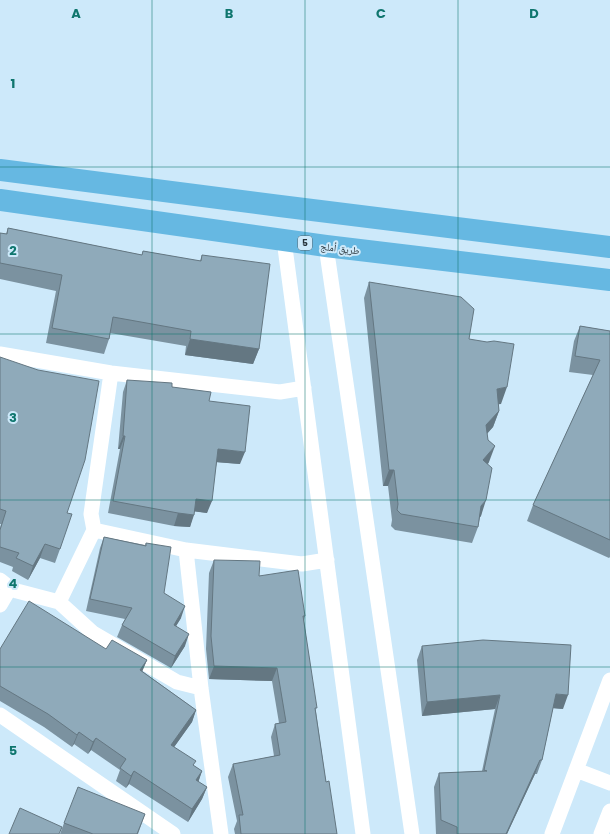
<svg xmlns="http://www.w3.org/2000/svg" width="610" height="834" viewBox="0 0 610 834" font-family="Poppins,'Noto Naskh Arabic',sans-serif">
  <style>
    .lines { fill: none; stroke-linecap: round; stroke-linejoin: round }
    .minor { stroke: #fff; stroke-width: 15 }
    .trunk { stroke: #66b8e2; stroke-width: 22 }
    .wall { fill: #7b92a0 }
    .shaded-wall { fill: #647782 }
    .building { fill: #8faaba; stroke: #647782 }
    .grid { fill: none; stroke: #0f766e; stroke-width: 1; stroke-opacity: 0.55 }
    .labels { text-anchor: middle; stroke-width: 4; stroke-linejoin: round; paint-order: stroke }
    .shield { fill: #cde9fa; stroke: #586872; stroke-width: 1 }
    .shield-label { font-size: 9px; font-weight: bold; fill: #263138 }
    .street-label { font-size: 10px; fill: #263138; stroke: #cde9fa }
    .grid-label { font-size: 13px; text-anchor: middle; font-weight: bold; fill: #0f766e; stroke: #cde9fa; stroke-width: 4; stroke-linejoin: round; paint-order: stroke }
  </style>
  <rect width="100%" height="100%" fill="#cde9fa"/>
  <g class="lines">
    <!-- minor -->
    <path class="minor" d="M284,240L363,834
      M326,246L412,834
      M0,354L111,373L280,392L304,388
      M94,530L186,550L302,564L327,560
      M186,550L201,688L221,834
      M0,580L10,588L0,605
      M10,588L17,591L59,602L93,633L177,682L201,688
      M59,602L94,530L91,514L111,373
      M0,715L173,834
      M576,770L610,783
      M552,834L610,680
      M601,834L610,811"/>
    <!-- trunk -->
    <path class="trunk" d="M0,170L280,206L610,247
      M0,200L326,246L610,280"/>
  </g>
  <!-- wall -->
  <path class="wall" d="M8,228L142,255L143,251L200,261L202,255L259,349L253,364L185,355L186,346L110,333L109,339L104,354L46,343L56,291L0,279V233L6,234Z
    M369,282L469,339L501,404H498L499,411L493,427L487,434L489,462L488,464L481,516L480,517L478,527L472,543L395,530L391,526L392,520L388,486H383L364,298Z
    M580,326L610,331V557L609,558L527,521L533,505L593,375L569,372L574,341Z
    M0,357L67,513L60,549L55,563L40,558L28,580L12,571L13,567L0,562V528L1,524H0Z
    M127,380L172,387L209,401L240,464L217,462L207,513L194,511L190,527L174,526L108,513L120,449H118L123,392Z
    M104,537L145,545L146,543L164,593L181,618L176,626L185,646L171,668L117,637L122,625L125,619L86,611L100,548Z
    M214,560L259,576L305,616L304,621L316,712L326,782L337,834H235L234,829L237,821L228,777L233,764L274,756L271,737L275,724L279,723L272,681L209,679L206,649L209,573Z
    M422,646L563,709L553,708L542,760L537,774H535L507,834H436L434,787L439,773L482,771L495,709L422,716L417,660Z
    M0,649H106L147,660L142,671L196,710L192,722L174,747L194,766L202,771L198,782L207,787L202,799L188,822L129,784L126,788L116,781L120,770L91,750L88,754L74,744L72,747L44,727L0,701Z
    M145,814L138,834H60L64,823Z"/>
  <!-- shaded-wall -->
  <path class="shaded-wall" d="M190,339L259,349L253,364L185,355Z
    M507,387L501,404L491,405L497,389Z
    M499,411L493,427L480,441L486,425Z
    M123,436H125L120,449H118Z
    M495,446L489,462L477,476L483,460Z
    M218,449L245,452L240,464L214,462Z
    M389,470H394L388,486H383Z
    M196,499L212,501L207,513L191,511Z
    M486,500L481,516L476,522L481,506Z
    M178,513L194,515L190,527L174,526Z
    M45,544L40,558L28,580L33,566Z
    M185,606L181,618L170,636L174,625Z
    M189,634L185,646L171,668L175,656Z
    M147,660L142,672L140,670Z
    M214,666L277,668L272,681L209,679Z
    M556,694L568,695L563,709L551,708Z
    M500,695L495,709L422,716L427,702Z
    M196,710L192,722L167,757L171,745Z
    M79,732L74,744L72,747L77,735Z
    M96,738L91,750L88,754L93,742Z
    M540,760L535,774L507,834H506Z
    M134,771L129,784L126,788L131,776Z
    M202,771L198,783L196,780Z
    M207,787L202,799L188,822L192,809Z"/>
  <!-- building -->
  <path class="building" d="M8,228L142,255L143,251L201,261L202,255L270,264L259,349L190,339L191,331L113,317L109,339L52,328L62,275L0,263V233L7,234Z
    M369,282L461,297L474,309L469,339L487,342L494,341L514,344L507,387L497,389L499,411L486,425L488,440L495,446L483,460L492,468L486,500L481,506L478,527L401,514L397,510L398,504L394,470H389Z
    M580,326L610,331V540L533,505L600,360L575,356Z
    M0,357L38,370L99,381L85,460L67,513L72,514L60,549L45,544L33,566L16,558L19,553L0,547V530L6,511L0,509Z
    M127,380L172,383V387L211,392L209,401L250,406L245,452L218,449L212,501L196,499L194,515L178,513L113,501L125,436H123Z
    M104,537L146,546V543L171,547L164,593L185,606L174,625L189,634L175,656L122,625L132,608L90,599Z
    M214,560L260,561L259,576L298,570L305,616H303L317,708H315L326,782L329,781L337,834H241L239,815H243L233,764L280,755L275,724L286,722L277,668L214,666L211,636Z
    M29,601L106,649L112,640L147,660L140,670L196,710L171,745L196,761L193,765L202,771L196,780L207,787L192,809L134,771L131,776L120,768L126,759L96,738L93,742L79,732L77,735L48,714L0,686V649Z
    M483,640L571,645L568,695L556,694L542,760H540L506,834H457V827L441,820L439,773L487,771L484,770L500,695L427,702L422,646Z
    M78,787L145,814L137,834H93L64,823Z
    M20,808L62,827L59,834H9Z"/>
  <!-- grid -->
  <path class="grid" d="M152,0V834M305,0V834M458,0V834M0,167H610M0,334H610M0,500H610M0,667H610"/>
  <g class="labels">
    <!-- shield labels -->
    <rect class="shield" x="298" y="236" width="14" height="14" rx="3"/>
    <g class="shield-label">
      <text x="305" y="246">5</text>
    </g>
    <!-- street labels -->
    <g class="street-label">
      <text transform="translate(340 248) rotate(7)" y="4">طريق أملج</text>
    </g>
  </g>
  <g class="grid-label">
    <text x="76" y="18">A</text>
    <text x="229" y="18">B</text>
    <text x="381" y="18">C</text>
    <text x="534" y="18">D</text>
    <text x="13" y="88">1</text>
    <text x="13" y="255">2</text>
    <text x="13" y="422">3</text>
    <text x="13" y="588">4</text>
    <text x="13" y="755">5</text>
  </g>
</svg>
